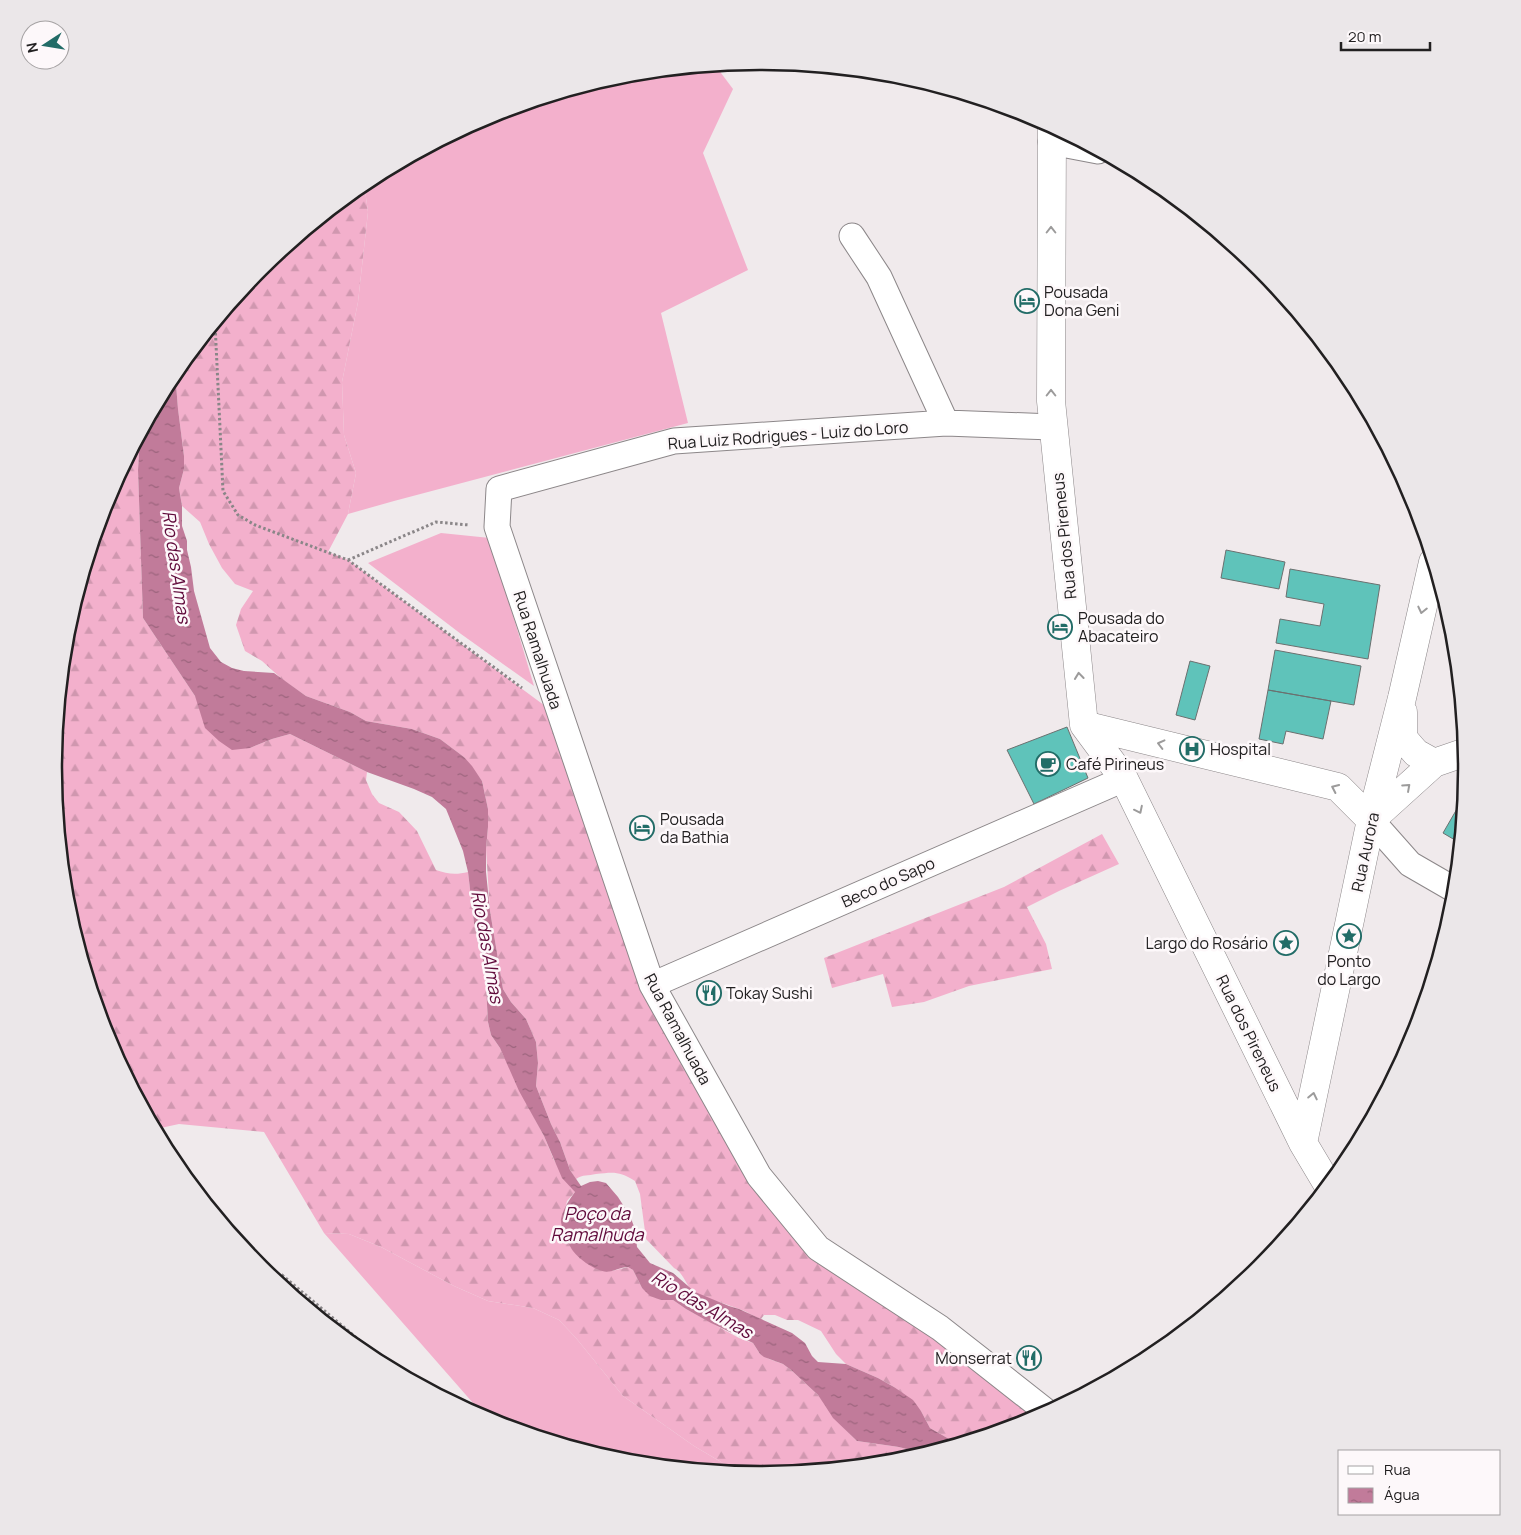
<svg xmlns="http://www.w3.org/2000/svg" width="1521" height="1535" viewBox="0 0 1521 1535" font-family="Manrope,sans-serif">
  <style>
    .grass { fill: #f3b0cc }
    .forest { fill: url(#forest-firs) }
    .water { fill: url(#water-ripples) }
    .building { fill: #5fc3ba; stroke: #6b706f }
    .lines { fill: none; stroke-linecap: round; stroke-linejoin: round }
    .street-casing { stroke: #8c8789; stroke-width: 27 }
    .secondary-casing { stroke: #8c8789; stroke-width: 29 }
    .path { stroke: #8a8688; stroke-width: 3; stroke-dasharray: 2.5 2.5; stroke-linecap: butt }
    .street { stroke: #fff; stroke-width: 25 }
    .secondary { stroke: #fff; stroke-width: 28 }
    .oneway { stroke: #9c9b9b }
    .labels { text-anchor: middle; stroke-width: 5; stroke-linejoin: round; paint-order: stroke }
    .poi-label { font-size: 16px; fill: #222021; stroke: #fdf8fa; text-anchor: start }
    .street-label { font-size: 16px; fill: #222021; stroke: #fdf8fa }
    .water-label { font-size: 18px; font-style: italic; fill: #600a3b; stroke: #fdf8fa }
    .rim { fill: none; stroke: #222021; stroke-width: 2.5 }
  </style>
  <defs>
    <pattern id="forest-firs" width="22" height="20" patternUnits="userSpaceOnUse" patternTransform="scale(1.25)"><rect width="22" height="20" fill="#f3b0cc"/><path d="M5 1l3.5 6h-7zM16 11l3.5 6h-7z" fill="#d097af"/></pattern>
    <pattern id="water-ripples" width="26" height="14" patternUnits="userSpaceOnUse" patternTransform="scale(1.25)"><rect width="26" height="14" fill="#c17b9a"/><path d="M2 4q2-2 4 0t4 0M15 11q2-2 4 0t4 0" fill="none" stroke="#9c647d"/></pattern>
  </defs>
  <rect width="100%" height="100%" fill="#f0eaec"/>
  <!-- grass -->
  <path class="grass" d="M715,65L733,89L703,153L748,270L661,313L688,423L394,501L348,514L356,473L344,435L342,382L358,302L368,212L364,183L490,114L623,74Z
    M441,533L490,538L534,686L461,634L368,563Z
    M324,1233L349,1234L381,1247L454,1286L488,1301L533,1308L559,1320L576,1338L623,1396L694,1446L738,1472L622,1461L487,1419Z"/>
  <!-- forest -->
  <path class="forest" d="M364,183L368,212L358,302L342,382L344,435L356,473L348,514L328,552L348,560L560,717L652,985L818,1248L1047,1412L1031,1421L956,1443L930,1428L921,1411L894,1387L878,1378L846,1364L836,1354L821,1331L798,1320H787L775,1315H764L761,1319C753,1316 746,1311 739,1309C725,1303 708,1300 694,1292C685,1285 684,1273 674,1268L646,1239L640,1194L635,1181C619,1171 614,1172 596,1174C588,1176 583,1174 576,1179L570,1170L560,1142L551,1124L536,1086L538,1063L536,1042L526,1019L511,1002L503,989L490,911L486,849L488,827V809L482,781L464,757L440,739L412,729L366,721L350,712L306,696L283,680L262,661L245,651L236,625L241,609L253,591L235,584L222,568L209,544L200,522L182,506L179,488L184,469V456L178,409L175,372L261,268Z
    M140,437L138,470L143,618L195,696L250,748L272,739L290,734L367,772L366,780L372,794L379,803L399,812L417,831L436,870C447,874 456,875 468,872L474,923L485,969L488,1022L491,1035L500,1048L527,1104L544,1136L554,1160L575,1192L567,1201L565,1210L612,1271L628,1267L633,1270L642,1288L661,1300H673L686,1309L739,1338L753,1343L760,1354L769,1359L783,1364L791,1370L818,1395L844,1428L857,1441L899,1447L922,1453L898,1461L760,1474L738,1472L694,1446L623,1396L576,1338L559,1320L533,1308L488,1301L454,1286L381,1247L349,1234L324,1233L264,1132L179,1124L156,1129L107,1038L67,905L54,768L67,629L108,497Z
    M1102,834L1119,864L1059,891L1027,907L1046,944L1052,969L969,986L924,1002L892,1007L883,974L832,988L824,958L1004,887Z"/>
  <!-- water -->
  <path class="water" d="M175,372L178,409L184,456V469L179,488L182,506V526L187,541V550L191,567L194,591L210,648L221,662L232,668L244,671L274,673L306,696L350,712L366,721L412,729L440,739L464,757L472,766L482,781L488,809V827L486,849V872L490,911L503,989L511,1002L526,1019L536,1042L538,1063L536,1086L551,1124L560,1142L570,1170L581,1186L590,1182L598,1181L606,1183L618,1197L630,1216L635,1229L637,1247L650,1263L673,1273L695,1292L729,1306L739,1309L792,1333L805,1343L812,1356L818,1362L846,1364L878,1378L894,1387L913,1400L921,1411L930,1428L956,1443L922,1453L899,1447L857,1441L833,1418L824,1404L818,1395L791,1370L783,1364L764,1357L760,1354L753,1343L711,1323L686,1309L673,1300H661L650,1296L642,1288L633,1270L628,1267C619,1267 611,1274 602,1271C592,1268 579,1259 573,1251C569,1245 560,1226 561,1219C563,1209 569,1200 575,1192L562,1178L544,1136L519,1091L500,1048L491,1035L488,1022L485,969L474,923L468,872L463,851L446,809L432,797L414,789L367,772L290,734L272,739L250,748L232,750L219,741L205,728L195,696L143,618L138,470L140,437Z"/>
  <!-- building -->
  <path class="building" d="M1226,550L1285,562L1279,589L1221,578Z
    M1290,569L1380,585L1368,659L1276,643L1280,619L1320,626L1324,604L1286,597Z
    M1275,650L1361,666L1354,705L1268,690Z
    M1190,661L1210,666L1195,720L1176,715Z
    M1268,690L1331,701L1323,739L1286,731L1283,744L1259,739Z
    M1067,727L1088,778L1034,804L1007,750Z
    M1465,795L1460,843L1443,833Z
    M1423,1007L1413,1038L1393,1076L1390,1075Z"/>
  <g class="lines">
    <defs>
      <path id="street" d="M1051,142L1098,151
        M852,236L879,277L946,423
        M1371,820L1410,864L1455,890
        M652,985L1124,779
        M1047,1412L940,1328L818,1248L759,1176L652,985L497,527L499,489L674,441L946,423L1053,427"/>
      <path id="secondary" d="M1052,126L1051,401L1084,725L1124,779L1303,1143L1328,1185
        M1403,712V738L1416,753L1434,763
        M1084,725L1338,787L1371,820
        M1371,820L1434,763L1466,752
        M1303,1143L1371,820L1402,698L1433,562"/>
    </defs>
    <!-- street casing -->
    <use href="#street" class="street-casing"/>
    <!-- secondary casing -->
    <use href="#secondary" class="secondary-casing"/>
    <!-- path -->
    <path class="path" d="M215,323L223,491L238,515L255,525L348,560L522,688
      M348,560L436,522L469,525
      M267,1273L282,1275L391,1367"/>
    <!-- street -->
    <use href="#street" class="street"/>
    <!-- secondary -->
    <use href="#secondary" class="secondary"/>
  </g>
  <!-- one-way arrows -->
  <defs><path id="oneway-chevron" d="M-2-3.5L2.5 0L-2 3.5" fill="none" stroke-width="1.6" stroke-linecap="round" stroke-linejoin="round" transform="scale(1.25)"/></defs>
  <g class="oneway">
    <use href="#oneway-chevron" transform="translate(1051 230) rotate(-90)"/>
    <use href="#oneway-chevron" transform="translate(1051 393) rotate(-90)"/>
    <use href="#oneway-chevron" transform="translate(1422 610) rotate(103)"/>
    <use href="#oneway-chevron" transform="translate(1079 676) rotate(-96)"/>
    <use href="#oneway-chevron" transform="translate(1161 744) rotate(-166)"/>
    <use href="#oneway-chevron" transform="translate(1407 787) rotate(-42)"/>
    <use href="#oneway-chevron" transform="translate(1335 788) rotate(-155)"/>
    <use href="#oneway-chevron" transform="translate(1139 810) rotate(64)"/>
    <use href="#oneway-chevron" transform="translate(1313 1096) rotate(-78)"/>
  </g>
  <!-- icons -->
  <defs>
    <symbol id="hotel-ring" viewBox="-11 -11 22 22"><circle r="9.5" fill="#fdf8fa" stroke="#226c67" stroke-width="1.5"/><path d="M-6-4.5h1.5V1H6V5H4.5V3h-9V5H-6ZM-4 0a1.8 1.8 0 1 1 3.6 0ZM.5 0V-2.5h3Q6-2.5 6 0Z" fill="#226c67"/></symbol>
    <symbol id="hospital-ring" viewBox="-11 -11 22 22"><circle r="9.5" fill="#fdf8fa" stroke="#226c67" stroke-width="1.5"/><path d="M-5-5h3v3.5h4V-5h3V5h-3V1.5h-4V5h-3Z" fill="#226c67"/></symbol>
    <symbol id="cafe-ring" viewBox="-11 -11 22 22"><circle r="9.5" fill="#fdf8fa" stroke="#226c67" stroke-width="1.5"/><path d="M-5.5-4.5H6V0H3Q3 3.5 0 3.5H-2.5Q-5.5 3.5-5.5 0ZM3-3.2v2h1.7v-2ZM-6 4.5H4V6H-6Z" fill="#226c67"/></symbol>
    <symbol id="sight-ring" viewBox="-11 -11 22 22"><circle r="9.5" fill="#fdf8fa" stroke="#226c67" stroke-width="1.5"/><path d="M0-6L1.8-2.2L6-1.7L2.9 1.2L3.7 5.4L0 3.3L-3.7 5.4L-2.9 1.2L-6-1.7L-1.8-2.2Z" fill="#226c67"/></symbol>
    <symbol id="restaurant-ring" viewBox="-11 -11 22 22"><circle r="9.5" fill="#fdf8fa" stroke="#226c67" stroke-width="1.5"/><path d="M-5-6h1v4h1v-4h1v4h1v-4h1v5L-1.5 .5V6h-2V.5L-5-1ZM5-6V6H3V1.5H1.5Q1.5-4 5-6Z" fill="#226c67"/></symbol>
  </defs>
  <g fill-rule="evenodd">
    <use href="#hotel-ring" x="1013" y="287" width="28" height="28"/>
    <use href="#hotel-ring" x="1046" y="613" width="28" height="28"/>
    <use href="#hospital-ring" x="1178" y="735" width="28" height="28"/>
    <use href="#cafe-ring" x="1034" y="750" width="28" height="28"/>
    <use href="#hotel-ring" x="628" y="814" width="28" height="28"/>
    <use href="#sight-ring" x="1335" y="922" width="28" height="28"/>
    <use href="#sight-ring" x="1272" y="929" width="28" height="28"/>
    <use href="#restaurant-ring" x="695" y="979" width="28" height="28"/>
    <use href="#restaurant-ring" x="1015" y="1344" width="28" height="28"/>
  </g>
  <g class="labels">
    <!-- poi labels -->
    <g class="poi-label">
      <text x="1044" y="298">Pousada<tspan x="1044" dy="18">Dona Geni</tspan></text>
      <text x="1078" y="624">Pousada do<tspan x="1078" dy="18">Abacateiro</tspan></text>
      <text x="1210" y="755">Hospital</text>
      <text x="1066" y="770">Café Pirineus</text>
      <text x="660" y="825">Pousada<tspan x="660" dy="18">da Bathia</tspan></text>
      <text x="1268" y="949" text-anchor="end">Largo do Rosário</text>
      <text x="1349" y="967" text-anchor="middle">Ponto<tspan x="1349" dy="18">do Largo</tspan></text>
      <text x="726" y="999">Tokay Sushi</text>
      <text x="1012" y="1364" text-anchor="end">Monserrat</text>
    </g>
    <!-- street labels -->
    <g class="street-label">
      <text transform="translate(788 435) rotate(-4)" y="6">Rua Luiz Rodrigues - Luiz do Loro</text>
      <text transform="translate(1064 536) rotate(-96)" y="6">Rua dos Pireneus</text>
      <text transform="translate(538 650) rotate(72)" y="6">Rua Ramalhuada</text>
      <text transform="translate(1365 852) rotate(-78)" y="6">Rua Aurora</text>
      <text transform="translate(888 882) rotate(-24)" y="6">Beco do Sapo</text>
      <text transform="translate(678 1029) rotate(62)" y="6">Rua Ramalhuada</text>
      <text transform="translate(1249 1033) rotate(64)" y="6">Rua dos Pireneus</text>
    </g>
    <!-- water labels -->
    <g class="water-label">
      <text transform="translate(176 567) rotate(82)" y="6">Rio das Almas</text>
      <text transform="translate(487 947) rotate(80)" y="6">Rio das Almas</text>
      <text x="597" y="1220">Poço da<tspan x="597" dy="21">Ramalhuda</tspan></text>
      <text transform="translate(702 1305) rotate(31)" y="6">Rio das Almas</text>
    </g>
  </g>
  <!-- crop -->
  <path d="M0 0H1521V1535H0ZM62 768a698 698 0 1 1 1396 0a698 698 0 1 1-1396 0Z" fill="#ebe7e9" fill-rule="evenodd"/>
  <path class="rim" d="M62 768a698 698 0 1 1 1396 0a698 698 0 1 1-1396 0Z"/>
  <!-- legend -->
  <rect x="1338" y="1450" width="162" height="65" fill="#fdf8fa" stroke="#a5a2a3"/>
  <rect x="1348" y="1466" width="25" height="8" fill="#ffffff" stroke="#a5a2a3"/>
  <text x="1384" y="1475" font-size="15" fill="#222021">Rua</text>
  <rect x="1348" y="1488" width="25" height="15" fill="url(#water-ripples)" stroke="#a5a2a3"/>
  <text x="1384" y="1500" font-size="15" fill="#222021">Água</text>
  <!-- north arrow -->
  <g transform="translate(45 45) rotate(258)"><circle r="24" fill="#fdf8fa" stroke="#a5a2a3"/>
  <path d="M0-4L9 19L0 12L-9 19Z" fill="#226c67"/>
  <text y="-8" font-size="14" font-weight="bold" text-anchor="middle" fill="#222021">N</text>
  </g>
  <!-- scale -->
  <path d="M1341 42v8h89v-8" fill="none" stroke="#222021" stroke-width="2.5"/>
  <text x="1348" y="42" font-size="15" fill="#222021" stroke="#fdf8fa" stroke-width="4" paint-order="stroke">20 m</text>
</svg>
